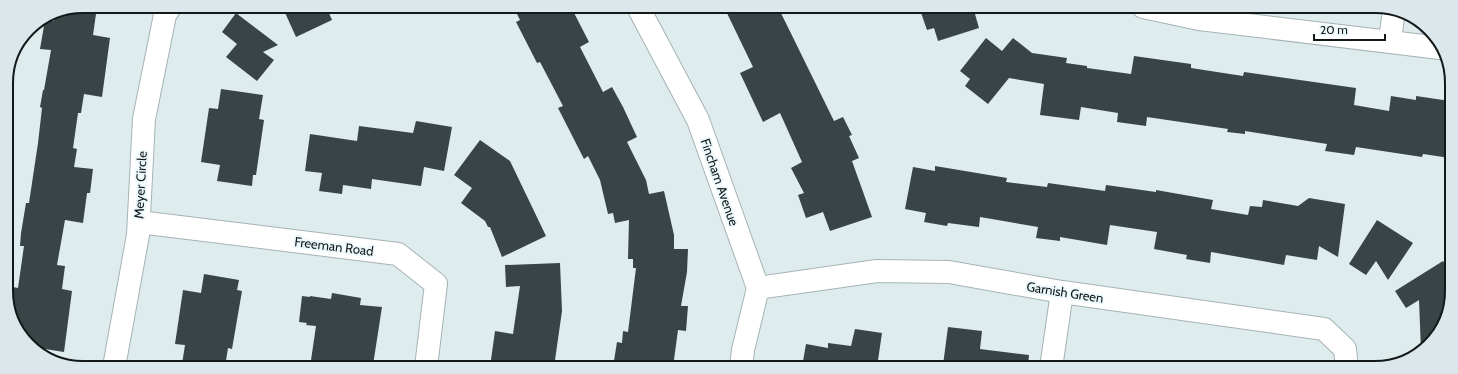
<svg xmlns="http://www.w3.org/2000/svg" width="1458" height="374" viewBox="0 0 1458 374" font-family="Cabin,sans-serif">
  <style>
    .building { fill: #394446 }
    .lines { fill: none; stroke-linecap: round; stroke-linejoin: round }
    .street-casing { stroke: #a6b3b6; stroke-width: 24 }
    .secondary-casing { stroke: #a6b3b6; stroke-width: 24 }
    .street { stroke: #fff; stroke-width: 22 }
    .secondary { stroke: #fff; stroke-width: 22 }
    .labels { text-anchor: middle; stroke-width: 4; stroke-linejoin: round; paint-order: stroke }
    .street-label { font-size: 13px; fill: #131819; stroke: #ecf9fc }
    .rim { fill: none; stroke: #131819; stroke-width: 2 }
  </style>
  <rect width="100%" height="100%" fill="#dfecee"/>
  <!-- building -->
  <path class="building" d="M282,6H326L332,20L296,37Z
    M513,6L571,7L589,42L580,47L603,92L612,87L623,107L637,137L627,142L646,180L649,194L664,191L674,235V249H688L687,272L681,306H688L686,331L678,330L673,367H613L617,342L622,343L623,331L628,332L636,268H633V259H628L629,220L615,223L613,213L608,214L600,180L588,156L584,159L558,108L563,106L540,62L537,63L516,22L520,20Z
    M724,7H778L834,121L843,117L852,135L849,136L859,158L852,161L872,217L830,231L823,212L806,218L798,195L804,193L791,168L802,162L780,113L763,122L740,73L753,67Z
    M919,7H973L979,28L938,41L934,28L927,30Z
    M66,9L96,14L93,35L110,38L102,97L84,94L81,113H78L73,148L77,149L74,167L93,169L90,193H87L83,223L65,220L57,265L65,266L62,289L72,291L64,352L45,349L44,354L28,345L10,310L13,287L18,288L24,246H20L21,233L26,203H29L38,143L42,108L40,107L43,90H44L51,50L40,49L45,20L54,21L56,11Z
    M236,13L278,45L263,52L274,60L257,81L226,57L237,44L222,32Z
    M986,38L1002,51L1013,38L1032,53L1067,58L1066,63L1087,66V68L1131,74L1134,56L1191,64V68L1243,76L1244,72L1356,88L1354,105L1389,111L1391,96L1416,100V96L1450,101V158L1423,154L1422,157L1356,147L1354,155L1325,151L1327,144L1245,131V134L1227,132L1228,129L1147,117L1146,126L1117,122L1118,113L1081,107L1079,120L1040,115L1044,84L1009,78L988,104L965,86L970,79L960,71Z
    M221,89L263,95L259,119L264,120L256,175H253L252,186L217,181L220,165L201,162L209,108L218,109Z
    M416,121L452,127L444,171L424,167L421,186L372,179L371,189L343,185L342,194L319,191L322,173L305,171L310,134L357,141L359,126L413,133Z
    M480,140L510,161L546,236L502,257L490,227H488L485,221L461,203L472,188L454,175Z
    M935,166L1007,178L1006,182L1047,187L1048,183L1105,191L1106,185L1156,192V190L1213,200L1211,209L1248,215L1250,206L1262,207L1263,200L1298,206L1309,198L1345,204L1338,257L1319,246L1317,260L1286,255L1284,265L1211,252L1210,263L1186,259L1187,255L1154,249L1157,232L1110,225L1107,245L1060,237V241L1036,238L1038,227L980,217L979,227L948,223L947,226L924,222L926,213L905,209L913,167L935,171Z
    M1377,220L1413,243L1388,280L1376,261L1366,275L1349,264Z
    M1443,261L1450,272V307L1426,349L1421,351L1419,300L1406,308L1395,291Z
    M560,263L562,311L554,367H490L495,331L513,334L520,286L506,287L505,265Z
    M204,274L239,280L237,290L242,291L232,349L228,348L225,367H199L182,364L185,345L175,344L183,290L201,293Z
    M332,293L361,298L360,305L382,307L373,365L353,362L355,367H310L316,326L306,325L307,323L299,322L302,296L310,297V296L331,299Z
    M948,327L982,331L980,349L1029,355L1028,367H965L943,365Z
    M855,329L882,333L877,367H802L806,344L828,348V343L851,346Z"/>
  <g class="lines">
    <defs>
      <path id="street" d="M1143,7L1199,19L1440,48
        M1390,41L1394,9
        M139,222L398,254L436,284L426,367
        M758,288L877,271L949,272L1062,292L1324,329L1345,349L1347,368
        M114,367L138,235L144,119L165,15L171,6
        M1051,368L1062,292"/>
      <path id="secondary" d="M638,7L698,120L758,288L743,350L741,367"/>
    </defs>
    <!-- street casing -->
    <use href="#street" class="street-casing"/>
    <!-- secondary casing -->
    <use href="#secondary" class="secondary-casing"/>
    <!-- street -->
    <use href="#street" class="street"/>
    <!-- secondary -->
    <use href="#secondary" class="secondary"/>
  </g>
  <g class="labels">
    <!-- street labels -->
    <g class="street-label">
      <text transform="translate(720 182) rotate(71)" y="5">Fincham Avenue</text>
      <text transform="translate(140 185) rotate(-87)" y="5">Meyer Circle</text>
      <text transform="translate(334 246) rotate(7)" y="5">Freeman Road</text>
      <text transform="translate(1065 292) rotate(9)" y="5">Garnish Green</text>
    </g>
  </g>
  <!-- crop -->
  <path d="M0 0H1458V374H0ZM83 13H1375A70 70 0 0 1 1445 83V291A70 70 0 0 1 1375 361H83A70 70 0 0 1 13 291V83A70 70 0 0 1 83 13Z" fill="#dbe7ea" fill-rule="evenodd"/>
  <path class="rim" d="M83 13H1375A70 70 0 0 1 1445 83V291A70 70 0 0 1 1375 361H83A70 70 0 0 1 13 291V83A70 70 0 0 1 83 13Z"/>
  <!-- scale -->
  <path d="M1314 34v6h71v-6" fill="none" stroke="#131819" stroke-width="2"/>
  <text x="1320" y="34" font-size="12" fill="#131819" stroke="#ecf9fc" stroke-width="3" paint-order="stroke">20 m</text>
</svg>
